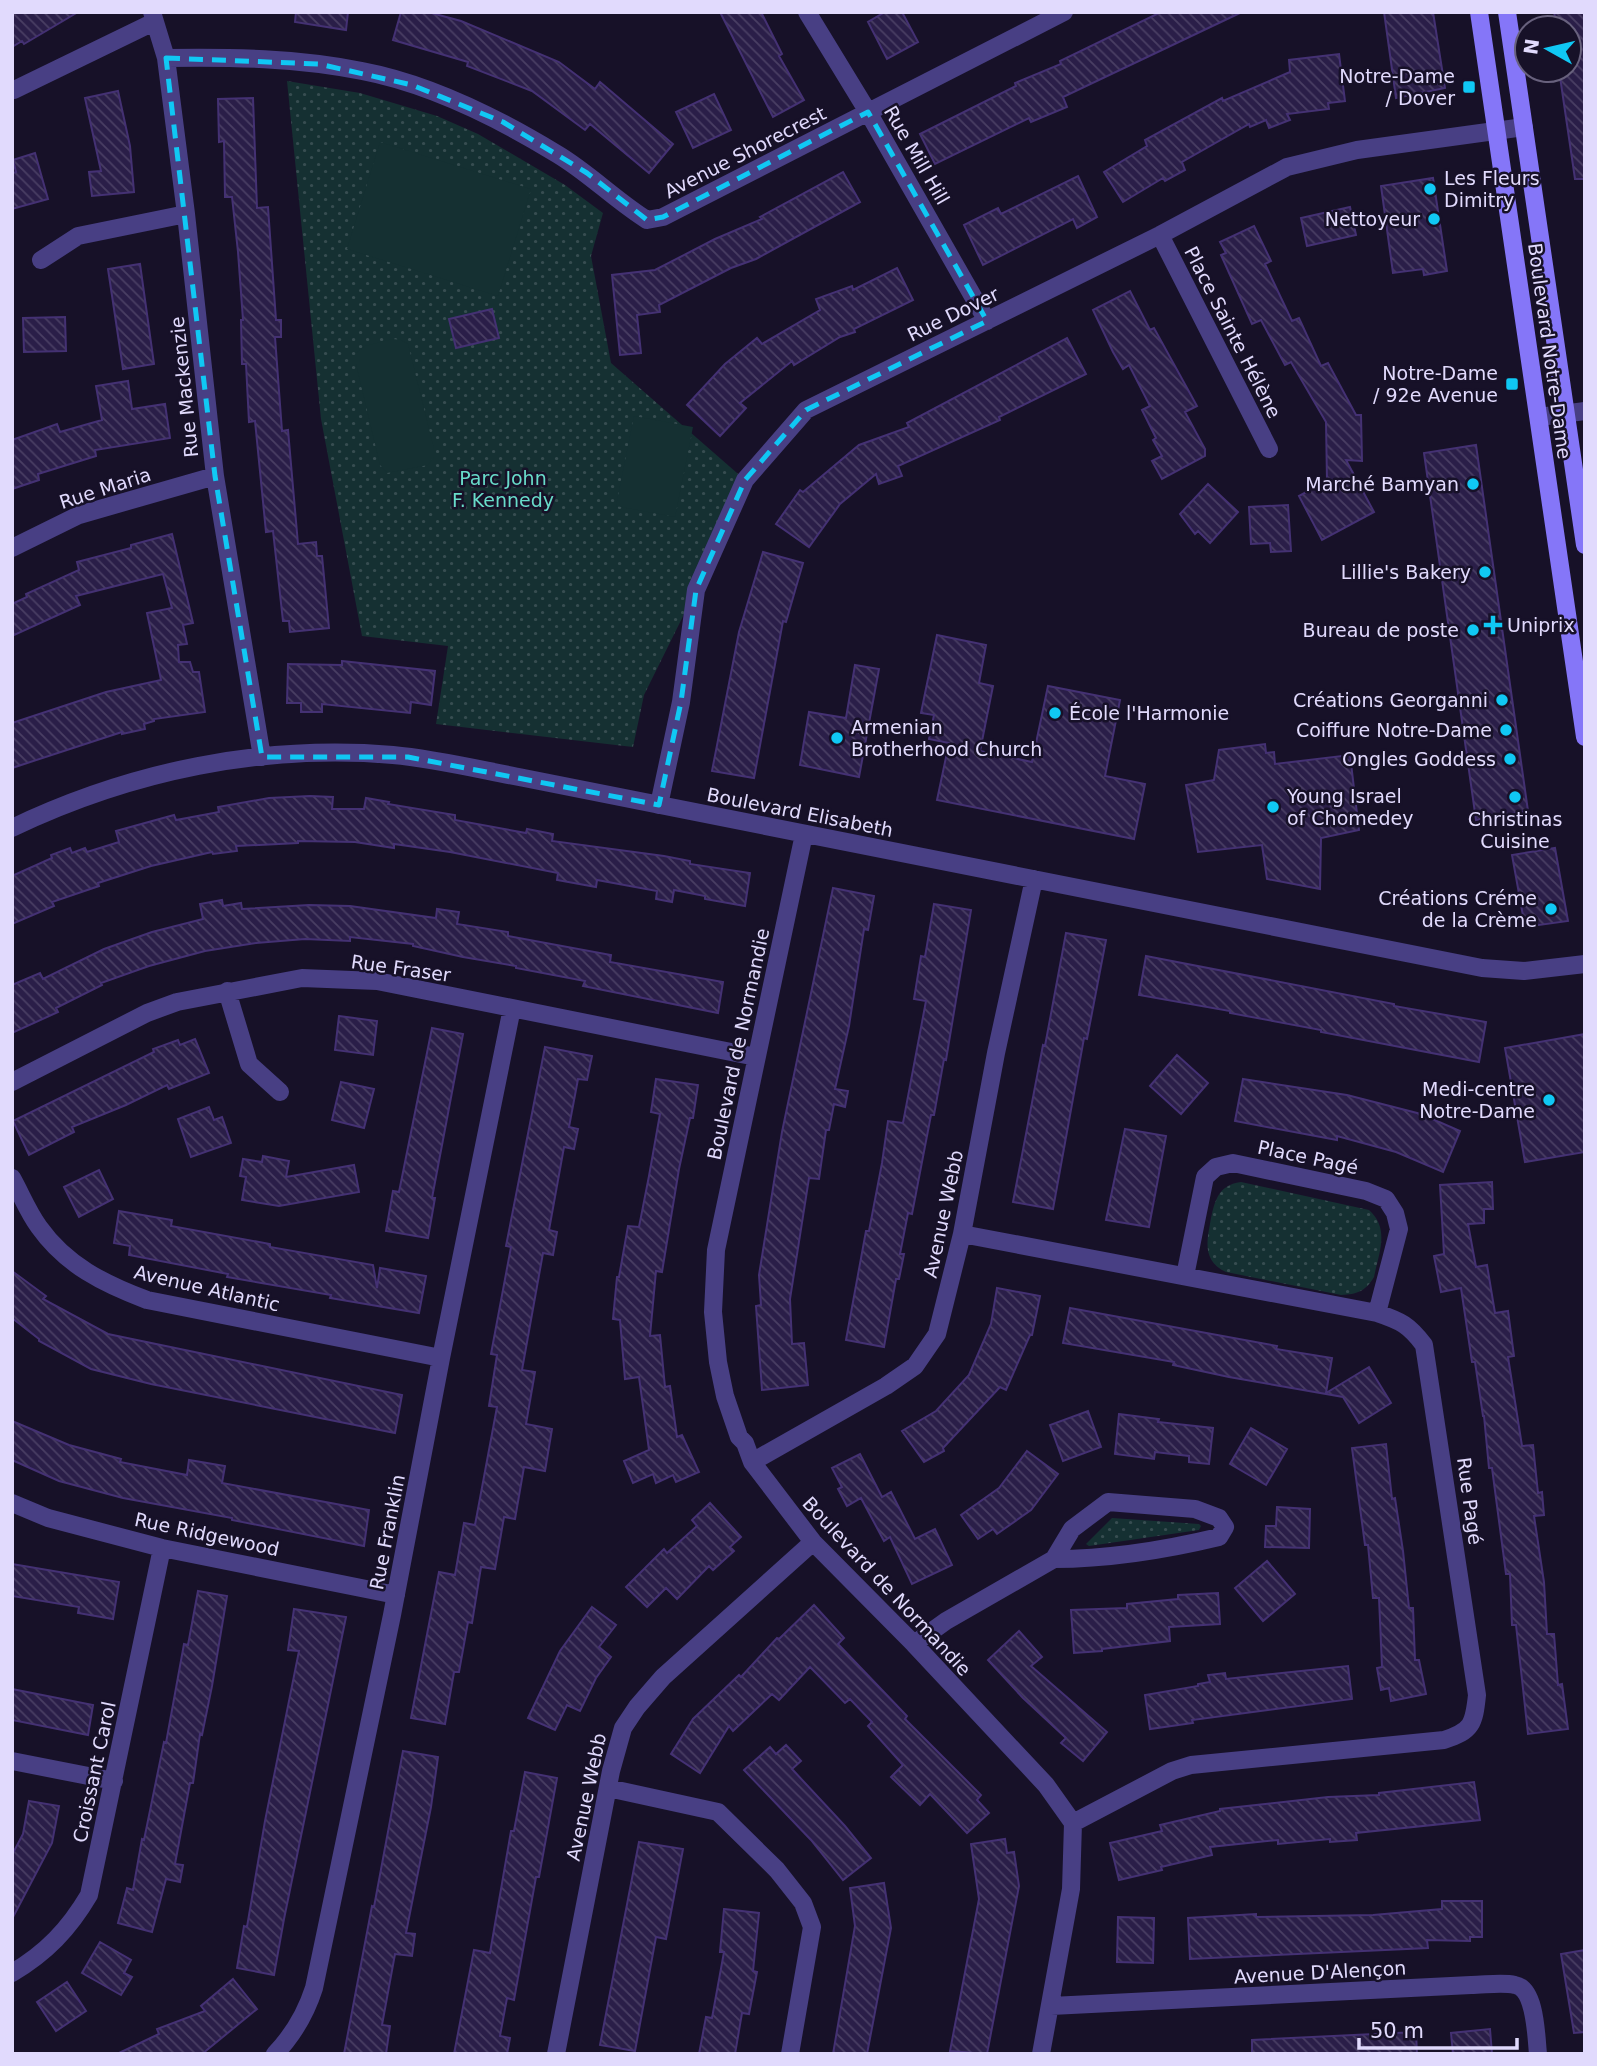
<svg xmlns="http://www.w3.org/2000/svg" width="1597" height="2066" viewBox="0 0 1597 2066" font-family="'DejaVu Sans',sans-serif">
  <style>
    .grass { fill: url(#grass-dots) }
    .pitch { fill: #153032 }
    .building { fill: url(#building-back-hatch); stroke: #443173; stroke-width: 2 }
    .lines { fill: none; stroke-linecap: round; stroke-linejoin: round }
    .street { stroke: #483f84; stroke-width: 18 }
    .secondary { stroke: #8576f8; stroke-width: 18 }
    .marked { fill: none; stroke: #10c8f4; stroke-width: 5; stroke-dasharray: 14 9; stroke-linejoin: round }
    .poi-dot { fill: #10c8f4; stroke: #171128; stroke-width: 2.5 }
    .labels { text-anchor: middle; stroke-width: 5; stroke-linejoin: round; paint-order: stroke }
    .poi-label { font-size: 19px; fill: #e1dafd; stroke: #171128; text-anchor: end }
    .street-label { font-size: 19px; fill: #e1dafd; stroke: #171128 }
    .park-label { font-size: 19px; fill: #68dbc9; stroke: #171128 }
  </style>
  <defs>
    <pattern id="grass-dots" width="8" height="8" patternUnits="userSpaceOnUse" patternTransform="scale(1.75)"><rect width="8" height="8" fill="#153032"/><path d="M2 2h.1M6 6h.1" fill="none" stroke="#374d51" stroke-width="1.8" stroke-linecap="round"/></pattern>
    <pattern id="building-back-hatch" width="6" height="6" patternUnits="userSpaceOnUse" patternTransform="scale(1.75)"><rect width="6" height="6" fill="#2a1e48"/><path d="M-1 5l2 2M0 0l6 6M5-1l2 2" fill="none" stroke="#493e63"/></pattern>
  </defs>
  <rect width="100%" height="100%" fill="#171128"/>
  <!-- grass -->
  <path class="grass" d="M287,81L360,93L437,116L478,134L565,185L603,213L591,256L611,363L745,480L696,590L644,695L633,747L436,724L448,646L362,636L321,419Z
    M1241,1182L1369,1210C1390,1229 1379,1252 1374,1277C1365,1292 1357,1294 1341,1295L1226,1272C1204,1262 1206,1244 1210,1224C1214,1203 1217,1185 1241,1182Z
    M1112,1518L1199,1524L1201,1526L1199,1530L1089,1546L1086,1544Z"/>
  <!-- pitch -->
  <path class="pitch" d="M380,142L531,189L498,296L347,249Z
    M393,339L401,340L408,344L434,449V457L428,465L387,473L380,465L356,364V353L365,346Z
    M634,416L693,427L675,517L616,506Z"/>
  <!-- building -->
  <path class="building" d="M12,12H78L24,44L22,41L12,47Z
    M296,12H348L346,30L295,22Z
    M401,12H428L461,21L559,62L595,89L600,82L673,144L649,173L590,124L585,130L532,91L467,66L468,62L393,40Z
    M720,12H761L782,54L779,56L804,100L773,117Z
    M885,12H902L918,42L887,59L868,22Z
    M1161,12H1242L1063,97L1067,107L1031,122L1029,118L935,164L920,134L1016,86L1015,83L1061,64L1060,61Z
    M1384,12H1433L1445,88L1396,98Z
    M1554,12H1585V179H1575L1559,70H1569V28H1557Z
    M1339,54L1345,101L1328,103L1329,109L1287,114L1290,120L1269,128L1266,120L1250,127L1249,124L1182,162L1185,170L1165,181L1163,178L1123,202L1104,172L1147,146L1145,140L1222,98L1223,101L1290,72L1289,60Z
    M118,91L130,146L134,192L92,196L89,172L101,171L85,98Z
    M714,94L731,130L693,148L676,112Z
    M253,98L257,208L268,207L276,320H281V337H275L282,431L288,430L298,544L316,542L317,556H322L329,628L290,632L289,621H283L273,531L266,532L255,421L249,422L246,364H242L241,320H243L238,252L232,197H225L224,141L219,142L218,99Z
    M35,153L48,199L12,209V173L16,172L13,160Z
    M843,172L860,202L756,259L731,268L659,305L660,312L637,315L641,353L620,355L612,275L655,270L715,239L762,219L760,217Z
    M1078,176L1097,217L1077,228L1073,219L983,265L964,225L998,208L1001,214Z
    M1433,178L1447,271L1424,275L1423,269L1393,273L1381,186Z
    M1350,207L1356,235L1307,246L1301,218Z
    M1254,226L1271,261L1265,264L1292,321L1299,318L1321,366L1328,363L1356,415H1361L1362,461L1346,460L1374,512L1322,540L1299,496L1327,481L1326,422L1291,362L1285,365L1261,320L1252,324L1221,255L1226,253L1220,242Z
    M140,264L154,364L123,369L108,269Z
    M897,268L913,300L854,329L855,332L840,337L794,365L792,361L740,403L746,408L720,436L687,405L725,364L757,338L762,344L820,310L816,299L852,286L853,290Z
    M1130,291L1150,330L1154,328L1197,406L1185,412L1205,449V456L1162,479L1152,461L1162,456L1153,440L1156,438L1142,410L1150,406L1129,365L1123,369L1113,352L1093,310Z
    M492,309L499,338L456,348L449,319Z
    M65,317L66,351L24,352L23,318Z
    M1067,338L1086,374L999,417L1000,420L898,466L902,476L879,484L876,474L840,504L809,547L776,524L800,490L803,492L859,445L909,427L907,423Z
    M128,381L132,409L165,404L170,438L95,450L96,456L38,474L39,480L12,489V440L57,424L60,432L102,420L96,386Z
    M1476,445L1528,811L1476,820L1424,453Z
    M1208,484L1238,512L1210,543L1198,531L1195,534L1180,514Z
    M1288,505L1291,551L1271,552L1270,543L1251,544L1249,507Z
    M172,534L193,623L183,625L187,644L178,645L179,662H190L193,672H199L205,712L154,719V721L144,724L145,729L122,734V732L12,768V723L106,692L161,680L147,613L172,608L163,574L76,596L80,605L12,636V604L27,597L26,594L79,570L77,562L131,548V545Z
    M763,552L803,563L786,622L783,621L754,778L712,771L739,632Z
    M937,635L986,645L979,683L993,686L980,751L1032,762L1048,686L1120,700L1105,776L1145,784L1134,839L937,800L949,743L929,739L934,715L921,713Z
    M342,661L435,671L431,705L411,702L410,713L322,704V712H301V703H287L288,664L342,665Z
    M855,665L879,669L859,777L800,765L809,712L846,718Z
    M1265,744L1266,753L1274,752L1275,764L1350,755L1359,830L1321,838L1320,889L1267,879L1262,845L1198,852L1186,785L1214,780L1219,750Z
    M310,796L333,797L332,809H364L366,798L389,802L388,804L455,815V820L526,833L527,829L553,834L552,841L664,856L690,861V864L750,873L745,906L705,899V896L674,890L672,902L656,899L657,891L597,880L596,887L557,880L558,873L450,852L394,844V848L355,842L298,841V843L236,846L237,851L213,854L212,852L151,866L98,883L99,886L52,902L54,906L12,924V876L52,858L51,855L70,848L72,853L85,848L87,852L119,842L116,831L174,815L176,820L219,812L218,807L269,798Z
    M1555,848L1568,921L1525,927L1512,855Z
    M833,888L874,896L868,930L864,929L849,1026L835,1089L848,1091L845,1107L834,1104L829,1130H826L819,1179L809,1178L790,1299L792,1344L804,1343L808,1385L762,1390L756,1306L761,1305L759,1275L782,1132Z
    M222,900L223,906L241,903L242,909L309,905L350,906L436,918L437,909L459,912L457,924L508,932V936L611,955L610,962L723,982L718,1013L583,986L585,981L516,968V966L463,957L413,946V944L350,937V941L305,939L256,943L205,951L149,966L101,983L102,985L56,1008L58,1012L12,1033V985L40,973L43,979L104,949L152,932L203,919L200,904Z
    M934,904L971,910L946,1060L944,1059L934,1115H931L912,1214L908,1213L900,1254H904L899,1279H896L884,1347L846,1340L866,1231H869L882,1163L888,1121L903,1123L926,1001L914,999L921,956L925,957Z
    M1066,933L1106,940L1087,1039L1084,1038L1053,1209L1013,1202L1043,1045L1045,1046Z
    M1146,956L1394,1004V1006L1486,1022L1479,1062L1321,1032V1030L1230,1013V1011L1139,995Z
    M339,1016L377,1021L373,1055L335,1050Z
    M432,1028L463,1034L432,1198H435L428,1238L386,1231L393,1191L399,1192Z
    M1585,1034V1152L1525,1162L1505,1048Z
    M195,1039L209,1073L169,1089L167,1085L126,1105L72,1127L74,1132L29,1155L13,1121L154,1052L153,1049L178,1040L180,1045Z
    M545,1047L592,1056L587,1080L578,1079L569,1127L578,1129L574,1149L564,1147L549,1230L557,1232L553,1255L543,1253L522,1370L535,1372L526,1424L552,1429L545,1471L524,1467L515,1519L504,1517L495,1569L481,1567L472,1623L468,1622L459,1672H454L445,1724L411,1718L439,1572L455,1575L464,1523L475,1525L497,1407L489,1406L497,1355L491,1354L511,1247L506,1246Z
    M1177,1055L1208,1083L1181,1114L1150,1086Z
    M656,1079L698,1085L693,1118H690L679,1169L662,1272L656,1271L650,1336L660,1335L665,1387L670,1386L677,1437L682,1435L699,1472L676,1482L673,1475L656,1483L653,1474L633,1483L624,1461L649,1450L639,1377L625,1379L620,1320L613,1319L617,1277H619L628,1226L639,1227L649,1176L660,1114L651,1112Z
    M1243,1079L1347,1095L1421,1114L1460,1131L1443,1172L1396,1152L1337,1136V1140L1235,1121Z
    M341,1082L374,1089L364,1128L332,1120Z
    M209,1107L214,1120L222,1117L231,1143L191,1157L178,1119Z
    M1125,1129L1166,1136L1149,1227L1106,1220Z
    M263,1156L289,1161L286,1177L354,1165L359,1192L279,1206L242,1200L246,1177L240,1176L243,1159L262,1162Z
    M99,1170L113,1199L79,1217L64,1187Z
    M1492,1182L1493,1209H1484V1223L1468,1224L1476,1267L1487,1265L1495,1313L1508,1311L1514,1356L1508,1357L1522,1446L1533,1445L1538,1493L1542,1492L1544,1515L1534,1516L1544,1582L1547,1634H1554L1558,1685L1562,1684L1568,1729L1528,1734L1516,1625H1512L1510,1574H1506L1492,1468H1489L1484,1416H1483L1475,1362H1472L1461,1288L1441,1292L1434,1256L1444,1254L1440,1185Z
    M119,1211L172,1220L171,1226L270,1244V1247L373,1265L377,1288L380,1268L426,1276L419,1313L330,1298L331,1295L227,1277L228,1274L129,1255L130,1246L114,1243Z
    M12,1271L46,1296L43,1299L108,1334L402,1395L395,1433L151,1384L91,1369L39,1341V1339L12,1318Z
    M997,1288L1040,1296L1032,1335H1030L1006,1390L1000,1387L943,1448L944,1451L924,1462L902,1431L936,1411L969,1375L991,1324Z
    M1070,1308L1277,1346L1276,1349L1332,1358L1326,1393L1369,1367L1391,1403L1359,1423L1343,1397L1229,1377L1173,1365L1174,1362L1063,1343Z
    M1088,1411L1101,1447L1063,1461L1050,1425Z
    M1119,1414L1159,1419L1158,1422L1213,1428L1209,1464L1189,1462V1456L1155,1452L1154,1459L1115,1454Z
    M12,1421L69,1445L121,1459L120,1462L187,1475L189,1460L225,1466L222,1483L369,1510L364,1546L232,1520V1518L123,1498L59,1481L12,1460Z
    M1251,1428L1287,1449L1266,1485L1230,1464Z
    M1386,1444L1392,1499L1395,1498L1403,1551L1409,1608H1413L1415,1660H1419L1426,1694L1391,1701L1389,1688L1381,1690L1377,1668L1382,1667L1379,1598H1373L1368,1545H1365L1352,1448Z
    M1027,1451L1058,1474L1031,1510L997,1534L993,1529L978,1539L961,1515L999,1488Z
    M860,1454L882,1497L891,1492L915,1539L935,1529L952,1565L912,1584L890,1537L884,1541L861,1498L847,1506L838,1489L842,1487L832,1468Z
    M710,1503L741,1537L730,1547L734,1551L713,1570L709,1566L677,1599L666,1588L647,1607L626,1587L664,1549L667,1553L697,1526L692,1520Z
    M1277,1507L1310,1509L1309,1548L1265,1547L1266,1526H1276Z
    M1267,1561L1295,1594L1263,1621L1235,1588Z
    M12,1564L119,1582L113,1619L78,1613L79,1607L12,1596Z
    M198,1591L227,1596L212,1686L202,1735L200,1734L193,1783H190L175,1864L183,1865L180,1882L166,1879L152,1932L118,1923L127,1888L133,1890L142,1839L144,1840L164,1742L166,1743L184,1644L188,1645Z
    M1218,1593L1220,1624L1169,1627L1170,1641L1102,1649V1651L1074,1653L1071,1610L1127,1608V1604L1178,1599V1595Z
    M814,1605L844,1638L838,1644L907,1716L905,1719L981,1795L977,1800L989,1813L967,1833L930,1794L920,1805L891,1777L903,1765L868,1726L872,1722L850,1699L845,1703L810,1667L779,1700L772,1694L733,1731L729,1726L700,1773L671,1754L693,1719L739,1675L741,1677L777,1638L779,1639Z
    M592,1607L616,1625L599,1647L611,1657L596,1678L580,1711L567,1705L555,1730L528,1718L560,1651Z
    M294,1609L346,1617L284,1919L274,1975L237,1968L244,1926L247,1927L265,1821L299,1651L288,1650Z
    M1019,1631L1042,1657L1031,1666L1107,1732L1083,1761L1061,1743L1066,1738L1023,1698L988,1660Z
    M1348,1666L1352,1699L1192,1720L1193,1723L1150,1729L1145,1695L1198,1686V1684L1210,1682L1208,1675L1225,1673L1226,1679Z
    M12,1689L93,1705L88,1735L12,1720Z
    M786,1745L801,1761L792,1769L845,1826L871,1858L843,1880L811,1840L744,1770L770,1747L776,1754Z
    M403,1751L438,1757L431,1807L406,1933L415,1934L412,1956L395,1954L382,2025L390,2026L386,2054H344L372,1906L374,1907Z
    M525,1772L557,1778L539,1877H536L514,2000L507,1998L500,2036L510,2038L507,2054H454L474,1950L490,1953L511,1831H514Z
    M1474,1782L1480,1820L1356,1833L1357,1840L1330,1842V1839L1278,1844V1840L1210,1847L1212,1855L1161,1867L1162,1870L1119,1880L1110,1843L1162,1831L1160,1825L1220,1811V1809L1328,1797L1379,1795V1793Z
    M29,1801L59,1806L52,1843L12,1919V1855L23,1834Z
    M1005,1839L1007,1853L1014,1852L1019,1886L987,2054L950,2051L979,1899L971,1844Z
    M639,1842L683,1849L666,1939L656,1937L635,2051L600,2045Z
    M884,1883L891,1928L867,2054H833L855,1926L850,1888Z
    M1442,1901H1482V1937H1470V1941L1427,1940L1428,1948L1190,1959L1188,1918L1256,1914V1917L1373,1915L1442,1909Z
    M724,1909L759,1913L753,1971L757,1972L749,2014L742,2013L735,2054H699L706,2017L712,2018L724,1952H720Z
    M1118,1917L1154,1918L1153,1963L1117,1962Z
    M100,1942L131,1960L124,1973L132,1977L121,1995L82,1973Z
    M1585,1950V2032L1574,2033L1561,1954Z
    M233,1979L257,2009L202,2054H117L159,2034L157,2029L205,2011L201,2006Z
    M67,1982L86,2011L56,2031L37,2002Z
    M1490,2029L1492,2054H1453L1451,2033Z
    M1416,2032L1417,2054H1252V2040Z"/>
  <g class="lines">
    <!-- street -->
    <path class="street" d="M152,12L166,58L186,214L215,476L262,757
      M807,12L868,112L987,321
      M166,58C232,57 297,58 362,71C431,84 498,118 557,154C589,173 615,200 647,220L663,217L1064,12
      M14,90L154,22
      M1160,235L1269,449
      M41,260L78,236L186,214
      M1539,417L1585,411
      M12,548L79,515L215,476
      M659,805L681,702L696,590L745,480L806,410L1160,235L1287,167L1357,150L1524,127
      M12,828C131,771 262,744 393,755C437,759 481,770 524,778L1482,968L1524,971L1585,964
      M804,834L716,1250L713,1312L718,1362L725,1396L739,1437L745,1443L752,1462L813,1542L914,1644L1046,1785L1073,1823L1071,1889L1041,2054
      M227,991L249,1064L280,1092
      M12,1082L147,1013L177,1002L302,978L377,981L756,1057
      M12,1178C21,1194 28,1212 39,1227C66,1265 104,1284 147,1300L441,1358
      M962,1234L1377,1313C1401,1321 1409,1325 1424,1345L1477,1695C1474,1724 1472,1731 1444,1740L1191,1765L1172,1771L1073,1823
      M1185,1276L1205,1177L1216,1167L1233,1163L1366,1191L1386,1199L1395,1213L1399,1229L1377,1313
      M752,1462L886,1386L915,1366L937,1334L962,1234L996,1053L1034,879
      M12,1503L48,1518L162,1548L396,1595
      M914,1644L946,1621L1054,1559L1072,1529L1108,1502L1195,1509L1219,1518L1225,1527L1219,1537C1165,1550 1110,1559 1054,1559
      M12,1761L114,1781
      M608,1788L718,1812L777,1870L803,1903L812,1927L790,2054
      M12,1973C46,1953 69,1929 89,1895L162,1548
      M1051,2006L1471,1985C1485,1985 1502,1982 1515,1985C1536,1989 1536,2036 1538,2054
      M275,2054C294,2034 306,2013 314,1988L392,1615L441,1358L512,1008
      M556,2054L611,1771L623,1728L637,1707L663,1677L813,1542"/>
    <!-- secondary -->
    <path class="secondary" d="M1479,12L1585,737
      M1507,12L1585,545"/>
  </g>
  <!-- marked area -->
  <path class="marked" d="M166,58L319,64L412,85L503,122L587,173L647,220L663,217L868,112L987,321L806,410L745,480L696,590L681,702L659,805L408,757H262L215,476Z"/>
  <!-- markers -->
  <g class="poi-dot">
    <rect x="1462" y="80" width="14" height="14" rx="3.5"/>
    <circle cx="1430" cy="189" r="7"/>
    <circle cx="1434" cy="219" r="7"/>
    <rect x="1505" y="377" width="14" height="14" rx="3.5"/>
    <circle cx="1473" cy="484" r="7"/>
    <circle cx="1485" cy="572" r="7"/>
    <path d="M1489.5 614.5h7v7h7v7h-7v7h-7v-7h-7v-7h7z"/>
    <circle cx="1473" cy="630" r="7"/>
    <circle cx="1502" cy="700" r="7"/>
    <circle cx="1055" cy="713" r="7"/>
    <circle cx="1506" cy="730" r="7"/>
    <circle cx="837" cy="738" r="7"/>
    <circle cx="1510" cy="759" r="7"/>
    <circle cx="1515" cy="797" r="7"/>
    <circle cx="1273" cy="807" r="7"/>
    <circle cx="1551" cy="909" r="7"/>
    <circle cx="1549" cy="1100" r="7"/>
  </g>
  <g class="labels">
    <!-- poi labels -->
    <g class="poi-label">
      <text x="1455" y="83">Notre-Dame<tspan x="1455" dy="22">/ Dover</tspan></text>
      <text x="1444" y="185" text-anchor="start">Les Fleurs<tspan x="1444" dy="22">Dimitry</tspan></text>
      <text x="1420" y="226">Nettoyeur</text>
      <text x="1498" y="380">Notre-Dame<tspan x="1498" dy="22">/ 92e Avenue</tspan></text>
      <text x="1459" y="491">Marché Bamyan</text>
      <text x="1471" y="579">Lillie's Bakery</text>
      <text x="1507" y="632" text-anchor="start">Uniprix</text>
      <text x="1459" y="637">Bureau de poste</text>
      <text x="1488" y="707">Créations Georganni</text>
      <text x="1069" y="720" text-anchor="start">École l'Harmonie</text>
      <text x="851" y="734" text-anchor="start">Armenian<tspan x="851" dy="22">Brotherhood Church</tspan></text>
      <text x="1492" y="737">Coiffure Notre-Dame</text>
      <text x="1496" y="766">Ongles Goddess</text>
      <text x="1287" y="803" text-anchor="start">Young Israel<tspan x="1287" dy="22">of Chomedey</tspan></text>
      <text x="1515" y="826" text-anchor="middle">Christinas<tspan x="1515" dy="22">Cuisine</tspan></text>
      <text x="1537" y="905">Créations Créme<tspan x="1537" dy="22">de la Crème</tspan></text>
      <text x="1535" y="1096">Medi-centre<tspan x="1535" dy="22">Notre-Dame</tspan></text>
    </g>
    <!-- street labels -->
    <g class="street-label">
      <text transform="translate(745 152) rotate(-27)" y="7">Avenue Shorecrest</text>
      <text transform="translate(917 155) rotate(60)" y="7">Rue Mill Hill</text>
      <text transform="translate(953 314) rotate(-26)" y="7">Rue Dover</text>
      <text transform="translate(1233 332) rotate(63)" y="7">Place Sainte Hélène</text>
      <text transform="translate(1550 351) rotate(82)" y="7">Boulevard Notre-Dame</text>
      <text transform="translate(184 387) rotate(-96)" y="7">Rue Mackenzie</text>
      <text transform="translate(105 488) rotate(-18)" y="7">Rue Maria</text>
      <text transform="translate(800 812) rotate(11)" y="7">Boulevard Elisabeth</text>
      <text transform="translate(401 968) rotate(8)" y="7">Rue Fraser</text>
      <text transform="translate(738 1044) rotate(-78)" y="7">Boulevard de Normandie</text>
      <text transform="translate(1308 1157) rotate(12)" y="7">Place Pagé</text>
      <text transform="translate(943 1214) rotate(-78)" y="7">Avenue Webb</text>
      <text transform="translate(207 1288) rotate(13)" y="7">Avenue Atlantic</text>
      <text transform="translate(1470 1501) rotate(82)" y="7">Rue Pagé</text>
      <text transform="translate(387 1532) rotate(-79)" y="7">Rue Franklin</text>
      <text transform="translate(207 1534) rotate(12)" y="7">Rue Ridgewood</text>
      <text transform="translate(887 1586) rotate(47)" y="7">Boulevard de Normandie</text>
      <text transform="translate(94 1772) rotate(-78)" y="7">Croissant Carol</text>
      <text transform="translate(586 1797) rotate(-78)" y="7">Avenue Webb</text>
      <text transform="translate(1320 1972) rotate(-3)" y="7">Avenue D'Alençon</text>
    </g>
    <!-- park labels -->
    <g class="park-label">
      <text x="503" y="485">Parc John<tspan x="503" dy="22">F. Kennedy</tspan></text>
    </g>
  </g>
  <!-- border -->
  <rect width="1597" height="2066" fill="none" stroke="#e1dafd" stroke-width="28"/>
  <!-- north arrow -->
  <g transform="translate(1548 49) rotate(278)"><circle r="33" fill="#171128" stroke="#68617d" stroke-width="2"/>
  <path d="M0-5L12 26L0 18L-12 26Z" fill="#10c8f4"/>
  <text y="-10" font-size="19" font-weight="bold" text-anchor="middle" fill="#e1dafd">N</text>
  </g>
  <!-- scale -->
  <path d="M1359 2038v10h158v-10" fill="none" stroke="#e1dafd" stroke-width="3.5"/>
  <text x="1370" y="2038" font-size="21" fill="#e1dafd" stroke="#171128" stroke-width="5" paint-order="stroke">50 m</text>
</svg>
